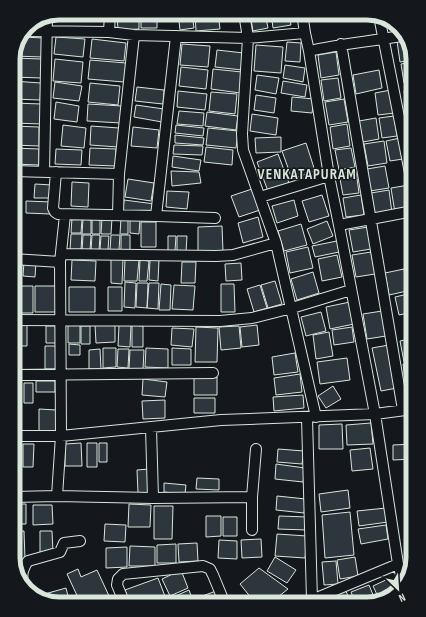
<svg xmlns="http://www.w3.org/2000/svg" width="426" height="617" viewBox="0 0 426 617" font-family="'Sofia Sans Condensed',sans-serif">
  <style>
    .building { fill: #2c363c; stroke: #d8e6dc }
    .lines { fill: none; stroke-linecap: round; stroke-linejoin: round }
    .street-casing { stroke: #d8e6dc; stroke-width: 12 }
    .street { stroke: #14181c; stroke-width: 10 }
    .labels { text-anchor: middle; stroke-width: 3; stroke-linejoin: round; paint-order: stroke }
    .district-label { font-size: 15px; font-weight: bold; letter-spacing: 1px; fill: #d8e6dc; stroke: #14181c }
    .rim { fill: none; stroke: #d8e6dc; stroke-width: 5 }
  </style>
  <rect width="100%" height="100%" fill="#14181c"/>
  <!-- building -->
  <path class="building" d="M139,13V29L118,30L117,14Z
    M141,13H157V28H141Z
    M178,13H192L194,28L180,30Z
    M195,13H218L220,29L196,31Z
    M250,13H265L268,28L253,31Z
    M271,13H289L291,25L273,28Z
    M22,37L44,38L43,57L13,56Z
    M56,37L85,39L83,57L54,54Z
    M92,39L126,43L124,61L90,58Z
    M408,39L413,60L400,62L397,41Z
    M287,42L301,43L300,62L285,61Z
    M182,44L210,46L208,67L180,65Z
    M256,45L283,47L281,73L254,71Z
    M217,50L244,53L242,70L215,67Z
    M336,52L339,75L321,78L318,55Z
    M13,58L42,59L41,78L13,77Z
    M55,59L83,62L81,83L53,81Z
    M90,60L126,63L124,82L88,79Z
    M413,62V82L404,83L401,64Z
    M285,65L305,68L303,82L283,78Z
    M181,67L208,70L206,89L179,86Z
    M213,69L242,72L240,93L211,89Z
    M379,70L382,88L356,94L353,75Z
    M257,75L279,78L276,94L255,90Z
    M338,78L341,98L324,101L321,80Z
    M13,81L41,83L40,100L13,99Z
    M283,81L307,85L305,97L281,93Z
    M55,82L82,86L79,101L53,98Z
    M90,83L120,86L118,105L88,102Z
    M137,87L164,90L163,104L135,101Z
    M413,89V110L407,111L404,91Z
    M391,90L395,113L378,115L375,93Z
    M178,91L207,94L205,110L177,107Z
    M211,92L237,94L235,114L209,111Z
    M256,95L276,98L274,113L254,110Z
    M292,97L314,99L312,113L291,111Z
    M344,99L348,122L329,125L325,102Z
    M56,102L79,106L77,122L54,119Z
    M13,103L42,104L41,124L13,123Z
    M88,104L122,106L121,123L87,121Z
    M136,105L164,109L162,122L134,117Z
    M179,111L204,113L203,126L177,124Z
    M207,112L238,116L236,130L205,126Z
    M413,112V133H412L408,113Z
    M252,114L278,118L276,135L250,131Z
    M394,116L397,136L382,138L379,118Z
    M376,118L379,139L363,142L359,121Z
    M347,124L350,146L333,149L330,127Z
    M63,125L86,128L84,148L61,146Z
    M176,125L204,128L203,136L175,133Z
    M13,126L39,127V146L13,145Z
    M91,126L119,128L118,147L90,145Z
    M133,127L159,130L157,148L131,146Z
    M208,128L238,131L236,148L206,145Z
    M175,135L204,138L203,145L175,143Z
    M281,137V152L256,153L255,138Z
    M400,138L403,159L390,161L386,141Z
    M384,141L387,163L368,166L364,144Z
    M306,143L315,171L292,179L282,151Z
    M174,145L203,146L202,155L173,154Z
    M206,147L233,150L232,165L204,162Z
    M13,148L39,149V165L13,164Z
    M90,148L116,149V166L89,165Z
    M351,148L355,167L339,170L335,150Z
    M56,149L82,150L81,165L55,164Z
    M278,154L289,183L268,191L257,162Z
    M173,156L201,160L199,171L172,167Z
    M385,166L389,188L370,191L367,169Z
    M171,171L199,172L201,183L172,186Z
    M356,171L359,193L343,195L339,174Z
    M128,179L154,183L151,201L125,197Z
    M72,182L89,183L88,207L71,206Z
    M35,184L52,185L51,198H34Z
    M409,185L412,210L395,213L391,188Z
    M252,189L260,210L239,217L231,196Z
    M389,190L392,213L375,216L371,193Z
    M167,191L189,192L187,209L166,207Z
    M322,195L329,216L309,222L302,201Z
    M361,195L364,215L346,217L343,198Z
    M124,200L155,204L154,215L123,211Z
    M294,200L298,216L277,223L272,206Z
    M26,201L51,202L50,214L26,213Z
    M258,217L263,237L243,243L238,223Z
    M72,218L82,219L81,233H71Z
    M102,218H112L111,234H101Z
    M121,218L128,219V234H120Z
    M130,218L140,219L139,234L130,233Z
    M83,219L91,220V234H82Z
    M92,219H100V234H92Z
    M327,221L333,236L313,244L307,229Z
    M141,222H156V247H141Z
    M301,224L307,245L284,251L278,231Z
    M222,226L223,251L198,252V227Z
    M368,227L371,249L353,252L349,230Z
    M71,234H82L81,250H70Z
    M83,235H91L90,251H82Z
    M92,235H100L99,251H91Z
    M111,235H120L119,250H110Z
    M121,235H130V250H121Z
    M101,236H109L108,250H100Z
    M168,236H176L175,251H168Z
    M177,236H187L186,252L177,251Z
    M337,241L339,252L315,257L312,246Z
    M308,247L313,268L290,273L286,252Z
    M371,252L375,274L356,277L352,255Z
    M337,255L342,277L322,281L318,259Z
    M111,259H123L122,284L111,283Z
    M72,260L96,261L95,281L71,280Z
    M125,260H139L137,281H124Z
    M140,260L149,261L147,281H139Z
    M150,260H159L158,281L149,280Z
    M24,261L36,262L35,277L23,276Z
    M182,262H196L195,283H181Z
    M241,263L242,280L226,281L225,264Z
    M404,269L407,291L389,295L385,273Z
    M313,272L319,293L297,300L291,279Z
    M275,281L282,304L268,308L261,285Z
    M125,282L136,283L135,308L124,307Z
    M137,283H148L147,308L136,307Z
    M149,283H159L158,309L147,308Z
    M161,284L171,285L170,310H159Z
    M221,284H234L235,312H221Z
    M174,285L195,286L193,310L172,309Z
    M260,285L267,308L254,312L247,289Z
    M17,286H33V313H17Z
    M35,286H56V312H35Z
    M69,287H95V312H69Z
    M108,287H122V311H108Z
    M408,294L413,312L399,315L395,297Z
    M350,302L354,324L330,329L326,307Z
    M382,311L386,336L367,339L363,314Z
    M321,312L326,331L306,336L301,317Z
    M27,324V346H19V325Z
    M115,324V342L96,343L95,325Z
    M68,325H80V343H68Z
    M119,325H131L130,347L118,346Z
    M132,325L143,326V347H132Z
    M257,325L259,345L242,347L240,327Z
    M46,326H57V343H46Z
    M81,326H90V344H81Z
    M239,326L241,348L221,350L219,327Z
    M196,327L218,328L217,362H195Z
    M352,327L354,342L334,345L332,330Z
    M172,328L194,329L192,347L171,345Z
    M329,332L333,356L316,359L313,335Z
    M413,338V360L404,362L400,341Z
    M69,344L80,345V355H69Z
    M389,345L397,388L381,391L372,348Z
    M45,346H57V369H45Z
    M103,348H116V367L103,368Z
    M146,348L168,349V368L145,367Z
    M172,348L191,349V365H172Z
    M100,349L101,369H89V350Z
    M118,349H129L128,368L117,367Z
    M130,350H144L143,370L129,369Z
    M295,353L298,372L274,375L272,357Z
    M347,358L350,380L320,384L317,362Z
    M413,362V395L407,396L403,364Z
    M300,374L302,392L276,395L274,378Z
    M217,377V395H194V378Z
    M143,379L167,382L165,397L142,395Z
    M36,381H55V392H36Z
    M24,383H33V403H24Z
    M333,386L341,399L326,408L318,396Z
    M303,395L304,408L274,411L273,397Z
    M194,398H215V413H194Z
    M165,400V418L143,419L142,401Z
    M14,408H20V430H14Z
    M39,409L56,410V431H39Z
    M371,423L373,444L347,445L346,425Z
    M342,424L343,449H319V425Z
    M81,443L82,466H65V444Z
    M87,443H97V467H87Z
    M99,443H107V462H99Z
    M23,444H34L33,467H23Z
    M413,444V459L393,460V445Z
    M370,448L373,469L352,471L350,450Z
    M278,449L304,451L302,464L277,462Z
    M276,464L305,468L303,482L275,479Z
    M149,469L150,493H138L137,470Z
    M197,478L219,479V490L196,489Z
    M164,483L186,485L185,494L164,492Z
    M348,490L350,508L321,512L319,494Z
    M277,496L306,499L304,513L276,510Z
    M13,503L15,526H13Z
    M16,504H26V524H17Z
    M129,504L151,505L150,527H128Z
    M33,505H52L53,524L33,525Z
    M154,506H173L172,539H154Z
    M386,508L388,522L359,526L357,511Z
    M350,512L354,555L325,558L322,515Z
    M206,516H221V536L206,537Z
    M279,516L308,517L307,530L278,529Z
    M223,517H237V536H223Z
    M105,524L126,525L125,542L104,541Z
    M386,525L388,539L361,544L358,529Z
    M13,531H24L25,559L13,560Z
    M40,531H52L53,552L40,553Z
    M277,534L307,536L305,558L275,556Z
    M261,539L262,557L242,558L241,540Z
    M219,540L237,541V559L218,558Z
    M197,543L198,561L179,562L178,544Z
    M176,544V563H157V545Z
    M130,546L155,547V566H129Z
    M127,547V567L106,568V548Z
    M275,557L296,570L287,583L267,571Z
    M355,557L358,576L340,579L337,560Z
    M336,561L338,584L324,585L322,562Z
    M259,568L288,589L269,604H256L240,584Z
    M78,569L81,577L97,570L110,598L97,604H81L67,574Z
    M181,570L188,588L170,596L162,579Z
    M158,578L168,604H130L125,590Z
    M390,578L397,591L390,598L380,601L373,586Z
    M369,585L376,602L368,604H356L351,592Z
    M66,588L70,604H56L34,597Z
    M189,590L194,604H173L171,598Z
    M216,591L221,604H199L197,598Z
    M346,591L351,604H332L330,598Z"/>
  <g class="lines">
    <defs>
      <path id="street" d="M244,13L248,38L242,134L243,150L276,243L316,417
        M302,13L305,33
        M379,16L413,188
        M25,31L109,32L134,35L248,38L305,33L309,51C341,44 374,41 406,35
        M109,32L110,13
        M341,44L403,410
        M13,171L119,174
        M44,172L47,17
        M56,172L53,208L55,212L58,214L156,216L215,218
        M329,176L339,225
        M260,197L329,176L309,51
        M118,215L119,174L134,35
        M156,216L176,36
        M61,254L216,256L233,255L276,243
        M13,259L60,262
        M13,320L220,321L252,318L292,308L351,290
        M13,375L213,373
        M307,418L312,600L314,604
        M151,428L153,498
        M13,436H61L221,420L375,414L413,409
        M57,496L61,436L60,262L65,215
        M13,497L57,496L153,498L252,497
        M252,530V497L256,449
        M404,585L398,564L375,414L339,225L413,211
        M24,586C21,576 22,570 28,561L60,552L64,543L80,541
        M125,604L117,585L118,579L123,574L203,566L210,569L213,575L225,604
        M302,604L398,564"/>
    </defs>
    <!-- street casing -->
    <use href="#street" class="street-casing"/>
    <!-- street -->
    <use href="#street" class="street"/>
  </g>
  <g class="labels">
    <!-- district labels -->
    <g class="district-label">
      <text x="307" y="179">VENKATAPURAM</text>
    </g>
  </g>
  <!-- crop -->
  <path d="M0 0H426V617H0ZM59 20H367A39 39 0 0 1 406 59V558A39 39 0 0 1 367 597H59A39 39 0 0 1 20 558V59A39 39 0 0 1 59 20Z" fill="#14181c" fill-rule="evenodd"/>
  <path class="rim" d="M59 20H367A39 39 0 0 1 406 59V558A39 39 0 0 1 367 597H59A39 39 0 0 1 20 558V59A39 39 0 0 1 59 20Z"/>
  <!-- north arrow -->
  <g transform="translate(398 589) rotate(155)" stroke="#14181c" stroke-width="3" paint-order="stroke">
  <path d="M0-3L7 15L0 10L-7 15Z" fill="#d8e6dc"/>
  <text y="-6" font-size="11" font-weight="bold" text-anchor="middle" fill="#d8e6dc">N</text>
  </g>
</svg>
